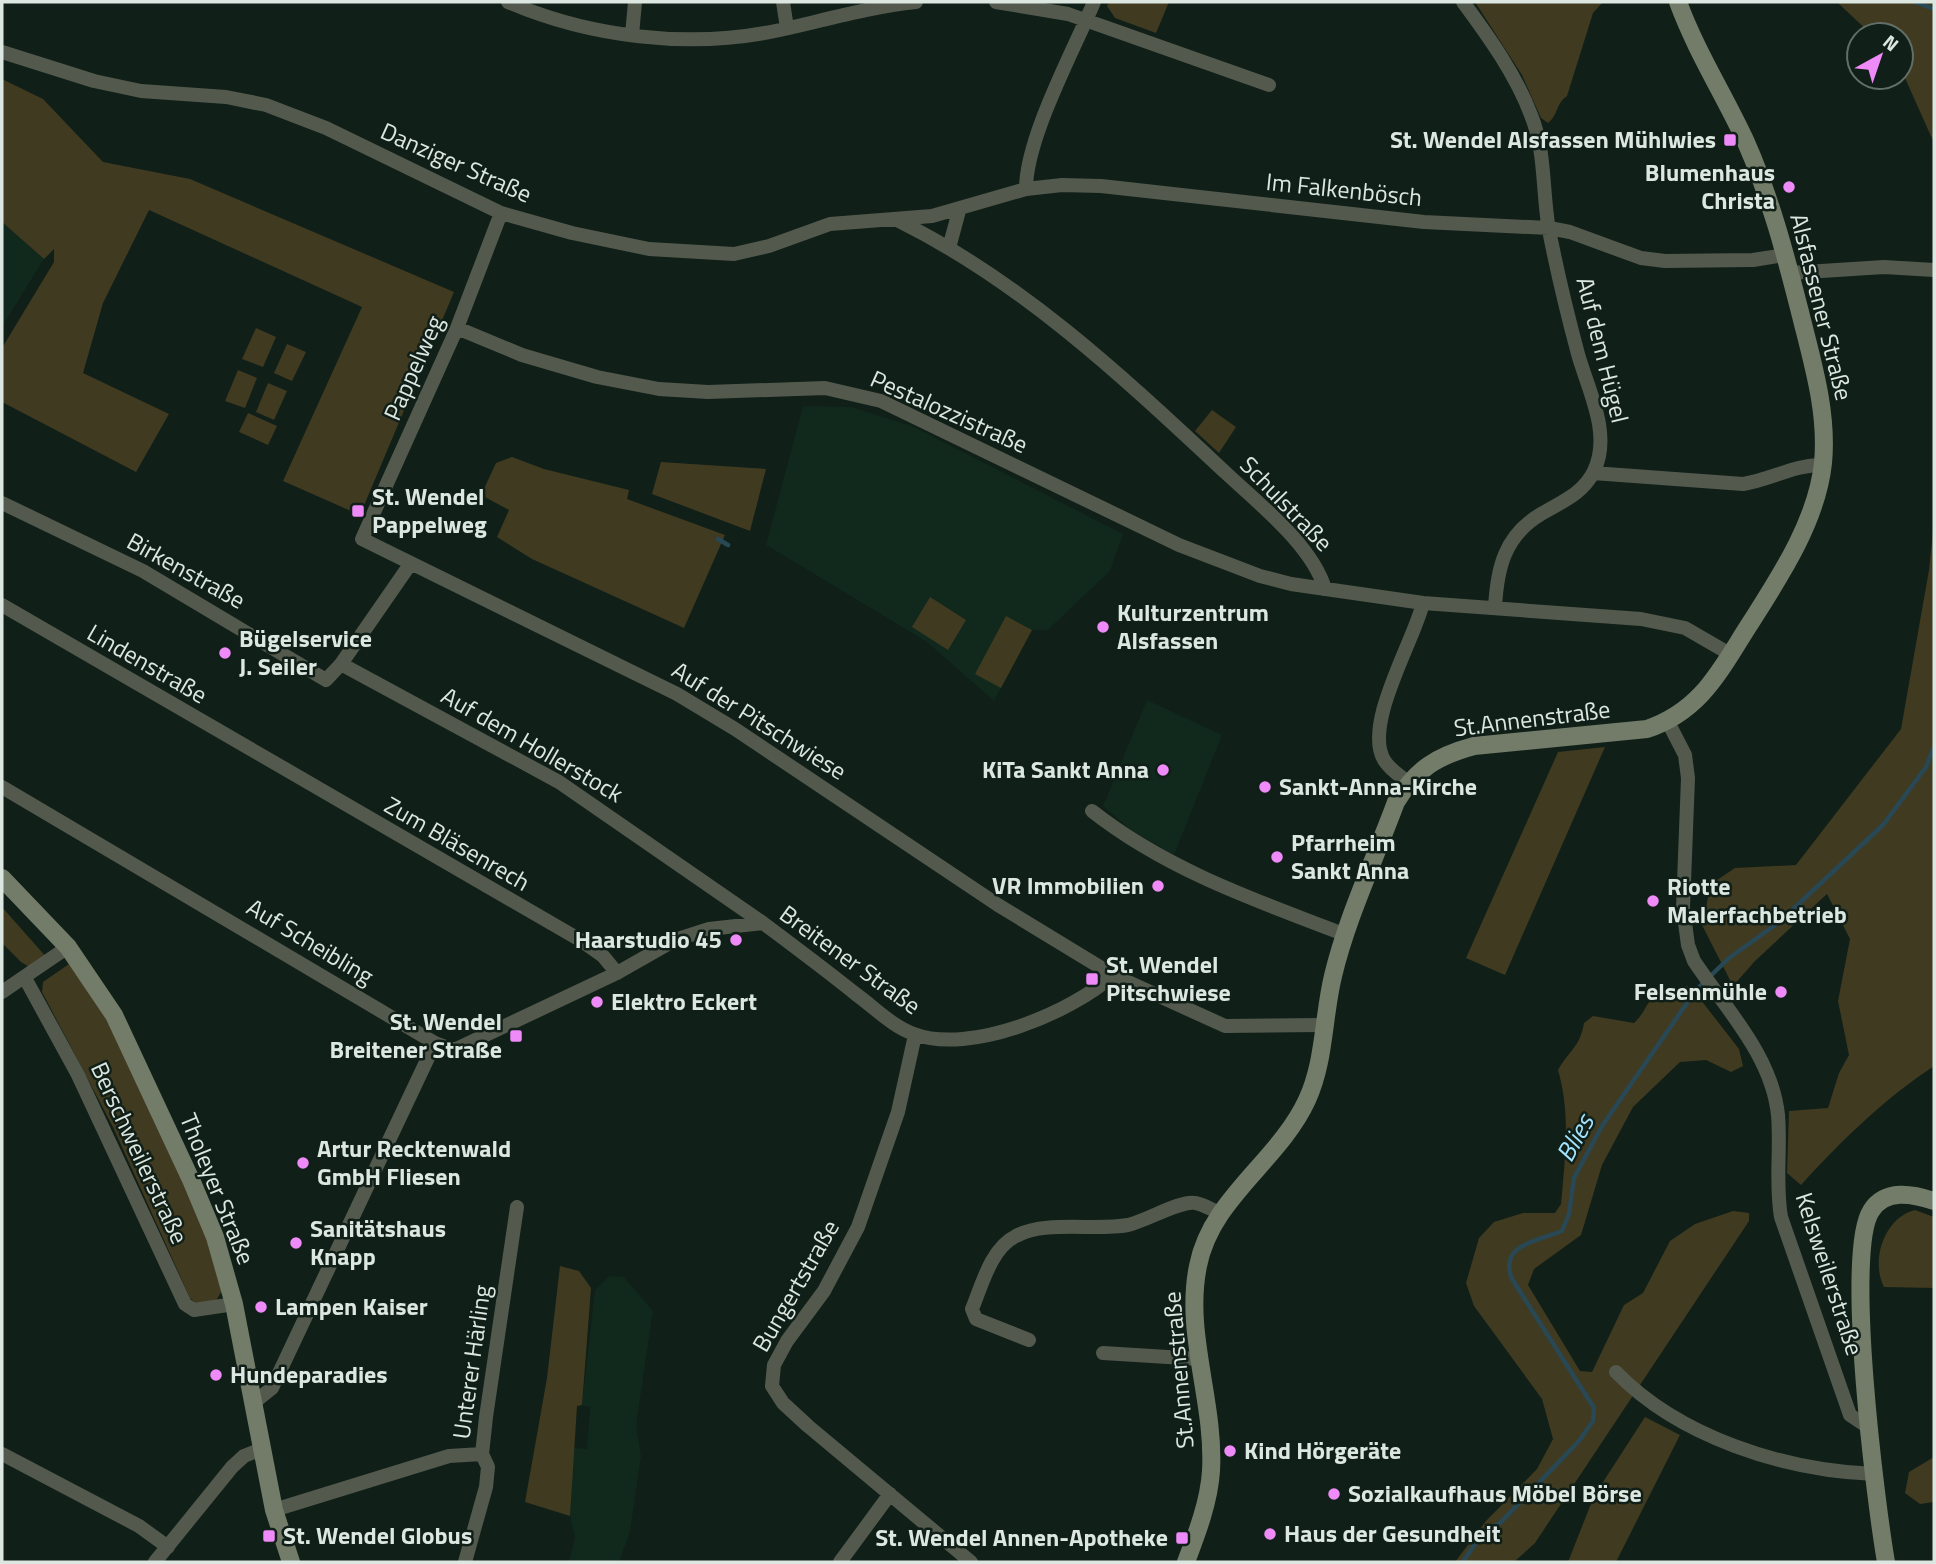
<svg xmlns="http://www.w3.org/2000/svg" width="1936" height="1564" viewBox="0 0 1936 1564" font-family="'Titillium Web',sans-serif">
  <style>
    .built { fill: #11281d }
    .green { fill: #403a20 }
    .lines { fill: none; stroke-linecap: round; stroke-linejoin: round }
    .stream { stroke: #284856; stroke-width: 4.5 }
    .street { stroke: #53594d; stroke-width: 14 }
    .secondary { stroke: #727c69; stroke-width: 18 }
    .poi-dot { fill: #ee8bf8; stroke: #101f18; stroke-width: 2.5 }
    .labels { text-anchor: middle; stroke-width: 5; stroke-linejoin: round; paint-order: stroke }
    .poi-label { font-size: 24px; font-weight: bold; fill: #dde7e2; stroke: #101f18; text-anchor: start }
    .street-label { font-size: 24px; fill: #dde7e2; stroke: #101f18 }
    .water-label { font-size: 26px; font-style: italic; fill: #a2e2fd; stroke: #101f18 }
  </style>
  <rect width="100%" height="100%" fill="#101f18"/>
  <!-- built -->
  <path class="built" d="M2,222L44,259L2,327Z
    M803,406L852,407L914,427L1123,534L1110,571L1048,630H1032L994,701L927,642L766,545Z
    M1147,700L1222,735L1174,855L1131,830L1103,806Z
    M609,1276L624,1277L653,1311L636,1426L641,1456L630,1532L619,1562H569L575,1538L570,1516L572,1454L573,1448L587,1449L590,1407L582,1405L595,1290Z"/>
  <!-- green -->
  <path class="green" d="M1109,2H1169L1156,33L1115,18L1107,6Z
    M1475,2H1603L1593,13L1567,96C1556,103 1558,116 1548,123L1541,118L1522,75Z
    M1837,2H1934V143L1901,69V35H1872Z
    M2,79L43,99L103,162L190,179L454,292L360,515L283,481L362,307L149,210L103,303L83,373L169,414L136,472L2,402V348L54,262V249L44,259L2,222Z
    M256,328L276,337L263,367L242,359Z
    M287,344L306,352L292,381L274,373Z
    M238,370L257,378L245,408L225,401Z
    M268,383L287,391L274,420L256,412Z
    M1212,410L1236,427L1219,453L1195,431Z
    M248,413L277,426L268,445L239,432Z
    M512,457L544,469L629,490L627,499L725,535L684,628L532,559L497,537L509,510L481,495L496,463Z
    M661,462L766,469L750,531L652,494Z
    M1934,522V1066C1883,1100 1842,1140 1801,1185L1787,1173L1789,1111L1828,1108L1839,1073L1849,1055L1838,1001L1850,939L1827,894L1755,961L1733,986L1702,925L1711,884L1735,868L1796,865L1901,729L1929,570Z
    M930,597L966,620L948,650L912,627Z
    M1006,616L1032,630L1001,688L975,674Z
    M1605,747L1505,975L1466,958L1558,752Z
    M2,907L48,959L33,969L21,962L2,943Z
    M69,964L105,1014L132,1067L208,1237L223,1289L214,1304L196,1303L190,1298L113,1127L42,992L43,982Z
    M1682,986H1690L1739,1049L1743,1066L1731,1072L1706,1060L1680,1062L1633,1107L1602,1165L1581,1235L1534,1269L1528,1285L1580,1371L1592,1372L1624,1305L1643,1293L1670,1241L1695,1224L1733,1211L1749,1213V1221L1535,1543L1514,1562H1455L1486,1521L1537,1469L1553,1439L1542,1399L1474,1306L1466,1283L1479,1238L1494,1222L1523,1213H1555L1561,1204C1565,1158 1571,1115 1558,1070C1570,1049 1580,1047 1584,1023L1593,1016L1634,1023C1652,1006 1641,997 1672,997Z
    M1915,1210L1934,1217V1288L1884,1287C1870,1260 1885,1217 1915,1210Z
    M560,1266L579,1271L591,1288L582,1405L577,1406L570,1516L525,1502L547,1378Z
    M1645,1417L1680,1435L1616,1562H1568L1594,1496Z
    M1934,1457V1502L1920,1504L1905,1493L1909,1472Z"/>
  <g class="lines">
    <!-- stream -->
    <path class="stream" d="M1915,2L1934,9
      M718,539L728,545
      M1463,1562L1482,1533L1500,1523L1579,1441L1593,1421L1594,1408L1512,1279C1498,1245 1537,1241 1562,1231L1569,1214L1574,1178L1602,1126L1696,990L1729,958L1778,923L1883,825L1926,767L1934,747"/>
    <!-- street -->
    <path class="street" d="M508,2C589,37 688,49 775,31C822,21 868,7 916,2
      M783,2L787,28
      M996,2L1068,14L1269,85
      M1463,2C1489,37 1516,75 1531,115C1546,152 1542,191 1549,230C1557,271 1567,313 1578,354C1588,390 1612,434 1594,471C1583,494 1561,502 1541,514C1504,536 1497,569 1495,608
      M632,35L635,2
      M2,52L94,81L141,91L226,97L266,105L326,128L501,213L572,233L649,249L734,254L769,246L830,224L932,216L1026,189L1062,185L1101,186L1424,222L1549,228L1570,232L1641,258L1665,261L1753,260L1785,255
      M1026,189C1026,138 1073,52 1094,2
      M501,213L457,328L362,539L677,694L735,729L998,905L1113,975L1225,1026L1324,1025
      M899,221C1024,283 1125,379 1226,473C1259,504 1312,545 1325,589
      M949,248L959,211
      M1790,273L1884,267L1934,270
      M457,328L522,355L597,377L659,389L708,392L825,388L881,401L1179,545L1260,576L1291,584L1423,603L1641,619L1685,628L1730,654
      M1593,473L1743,484C1771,480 1795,464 1823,465
      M2,503L143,571L326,680L341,664L411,563
      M2,605L582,941L603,956L617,973
      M341,664L559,782L763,923
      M1668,722L1685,755L1688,778L1683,908L1688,945L1694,961C1726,1009 1772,1056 1778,1115C1781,1150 1775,1183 1781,1217L1850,1415L1868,1427
      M1408,782C1399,775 1390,770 1384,760C1363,724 1414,641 1423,603
      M2,787L435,1043L454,1050L617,973L675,940L709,929L763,923C795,947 826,970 857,995C875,1008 892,1026 914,1034C970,1055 1071,1013 1113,975
      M1092,811C1167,870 1257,901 1346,935
      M25,978L78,1075L185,1304L194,1310L234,1304
      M2,992L68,947
      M915,1035L898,1112L858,1227L824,1291L787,1341L774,1365L772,1386L783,1403L808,1426L971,1562
      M1029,1340L976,1319L972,1309C982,1285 991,1248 1016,1236C1045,1220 1095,1231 1128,1225C1146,1221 1181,1200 1195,1203C1203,1204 1212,1210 1220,1213
      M1103,1353L1200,1359
      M1616,1372C1679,1437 1785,1471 1874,1474
      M252,1404L272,1388L435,1043
      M2,1454L139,1526L168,1547
      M274,1510L449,1456L482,1454
      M155,1562L232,1467L244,1456L262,1449
      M465,1562L486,1487L488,1467L482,1454L486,1417L517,1207
      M840,1562L890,1494"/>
    <!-- secondary -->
    <path class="secondary" d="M2,878L68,947L114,1015L192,1182L215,1237L234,1304L274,1510L291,1562
      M1186,1562C1197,1533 1209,1502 1211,1471C1215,1402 1184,1333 1198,1266C1211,1198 1279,1161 1307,1100C1325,1061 1323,1017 1333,976C1347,917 1375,859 1396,802C1416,769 1437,756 1474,746L1647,729C1703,710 1721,668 1751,622C1781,575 1817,520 1823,463C1828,412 1812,361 1800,312C1785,253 1770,196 1745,140C1723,93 1696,51 1678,2
      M1886,1562C1876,1504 1844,1253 1871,1211C1885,1188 1913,1194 1934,1201"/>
  </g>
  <!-- markers -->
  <g class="poi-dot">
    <rect x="1723" y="133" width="14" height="14" rx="3.5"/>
    <circle cx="1789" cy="187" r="7"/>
    <rect x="351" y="504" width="14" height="14" rx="3.5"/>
    <circle cx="1103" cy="627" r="7"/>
    <circle cx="225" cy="653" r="7"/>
    <circle cx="1163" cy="770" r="7"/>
    <circle cx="1265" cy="787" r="7"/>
    <circle cx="1277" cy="857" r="7"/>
    <circle cx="1158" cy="886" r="7"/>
    <circle cx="1653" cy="901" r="7"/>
    <circle cx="736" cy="940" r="7"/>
    <rect x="1085" y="972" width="14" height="14" rx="3.5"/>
    <circle cx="1781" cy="992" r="7"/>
    <circle cx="597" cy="1002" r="7"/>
    <rect x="509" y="1029" width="14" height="14" rx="3.5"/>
    <circle cx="303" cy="1163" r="7"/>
    <circle cx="296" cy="1243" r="7"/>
    <circle cx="261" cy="1307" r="7"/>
    <circle cx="216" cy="1375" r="7"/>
    <circle cx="1230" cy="1451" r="7"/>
    <circle cx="1334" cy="1494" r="7"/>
    <circle cx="1270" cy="1534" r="7"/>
    <rect x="262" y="1529" width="14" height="14" rx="3.5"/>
    <rect x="1175" y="1531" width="14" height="14" rx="3.5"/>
  </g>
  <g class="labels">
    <!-- poi labels -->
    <g class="poi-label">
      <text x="1716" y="148" text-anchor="end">St. Wendel Alsfassen Mühlwies</text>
      <text x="1775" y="181" text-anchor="end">Blumenhaus<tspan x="1775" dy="28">Christa</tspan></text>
      <text x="372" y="505">St. Wendel<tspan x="372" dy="28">Pappelweg</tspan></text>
      <text x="1117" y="621">Kulturzentrum<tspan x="1117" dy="28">Alsfassen</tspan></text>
      <text x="239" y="647">Bügelservice<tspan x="239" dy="28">J. Seiler</tspan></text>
      <text x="1149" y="778" text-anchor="end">KiTa Sankt Anna</text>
      <text x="1279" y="795">Sankt-Anna-Kirche</text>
      <text x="1291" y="851">Pfarrheim<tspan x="1291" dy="28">Sankt Anna</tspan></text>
      <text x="1144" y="894" text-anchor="end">VR Immobilien</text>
      <text x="1667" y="895">Riotte<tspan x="1667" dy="28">Malerfachbetrieb</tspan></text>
      <text x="722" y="948" text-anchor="end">Haarstudio 45</text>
      <text x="1106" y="973">St. Wendel<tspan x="1106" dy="28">Pitschwiese</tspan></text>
      <text x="1767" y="1000" text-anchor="end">Felsenmühle</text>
      <text x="611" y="1010">Elektro Eckert</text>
      <text x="502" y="1030" text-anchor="end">St. Wendel<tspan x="502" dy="28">Breitener Straße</tspan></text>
      <text x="317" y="1157">Artur Recktenwald<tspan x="317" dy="28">GmbH Fliesen</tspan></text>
      <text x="310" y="1237">Sanitätshaus<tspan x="310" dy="28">Knapp</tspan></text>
      <text x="275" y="1315">Lampen Kaiser</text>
      <text x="230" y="1383">Hundeparadies</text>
      <text x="1244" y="1459">Kind Hörgeräte</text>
      <text x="1348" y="1502">Sozialkaufhaus Möbel Börse</text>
      <text x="1284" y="1542">Haus der Gesundheit</text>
      <text x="283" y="1544">St. Wendel Globus</text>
      <text x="1168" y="1546" text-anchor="end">St. Wendel Annen-Apotheke</text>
    </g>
    <!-- street labels -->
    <g class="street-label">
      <text transform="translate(456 163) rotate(24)" y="8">Danziger Straße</text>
      <text transform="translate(1344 190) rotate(6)" y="8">Im Falkenbösch</text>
      <text transform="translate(1821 307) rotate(76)" y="8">Alsfassener Straße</text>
      <text transform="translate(1602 350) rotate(76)" y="8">Auf dem Hügel</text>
      <text transform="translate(414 368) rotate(-66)" y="8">Pappelweg</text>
      <text transform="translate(949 412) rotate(24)" y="8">Pestalozzistraße</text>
      <text transform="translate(1286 504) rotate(46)" y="8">Schulstraße</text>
      <text transform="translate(186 571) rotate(29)" y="8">Birkenstraße</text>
      <text transform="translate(147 664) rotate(30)" y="8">Lindenstraße</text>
      <text transform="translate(1532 719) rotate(-7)" y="8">St.Annenstraße</text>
      <text transform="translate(759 721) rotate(32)" y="8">Auf der Pitschwiese</text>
      <text transform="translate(532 745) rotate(30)" y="8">Auf dem Hollerstock</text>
      <text transform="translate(457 844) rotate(30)" y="8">Zum Bläsenrech</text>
      <text transform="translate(310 942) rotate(31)" y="8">Auf Scheibling</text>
      <text transform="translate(850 960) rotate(36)" y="8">Breitener Straße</text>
      <text transform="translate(139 1153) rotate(65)" y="8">Berschweilerstraße</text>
      <text transform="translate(217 1189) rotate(68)" y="8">Tholeyer Straße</text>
      <text transform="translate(1829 1274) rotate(72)" y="8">Kelsweilerstraße</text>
      <text transform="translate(796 1286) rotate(-60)" y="8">Bungertstraße</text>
      <text transform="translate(472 1362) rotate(-82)" y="8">Unterer Härling</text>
      <text transform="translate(1179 1370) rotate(-95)" y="8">St.Annenstraße</text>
    </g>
    <!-- water labels -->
    <g class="water-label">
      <text transform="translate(1575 1138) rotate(-61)" y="9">Blies</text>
    </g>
  </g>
  <!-- border -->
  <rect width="1936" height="1564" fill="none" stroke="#dde7e2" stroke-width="7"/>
  <!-- north arrow -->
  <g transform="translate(1880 56) rotate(40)"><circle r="33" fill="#101f18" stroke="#626f69" stroke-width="2"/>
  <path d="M0-5L12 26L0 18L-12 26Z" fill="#ee8bf8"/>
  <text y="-10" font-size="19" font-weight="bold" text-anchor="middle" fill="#dde7e2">N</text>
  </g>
</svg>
